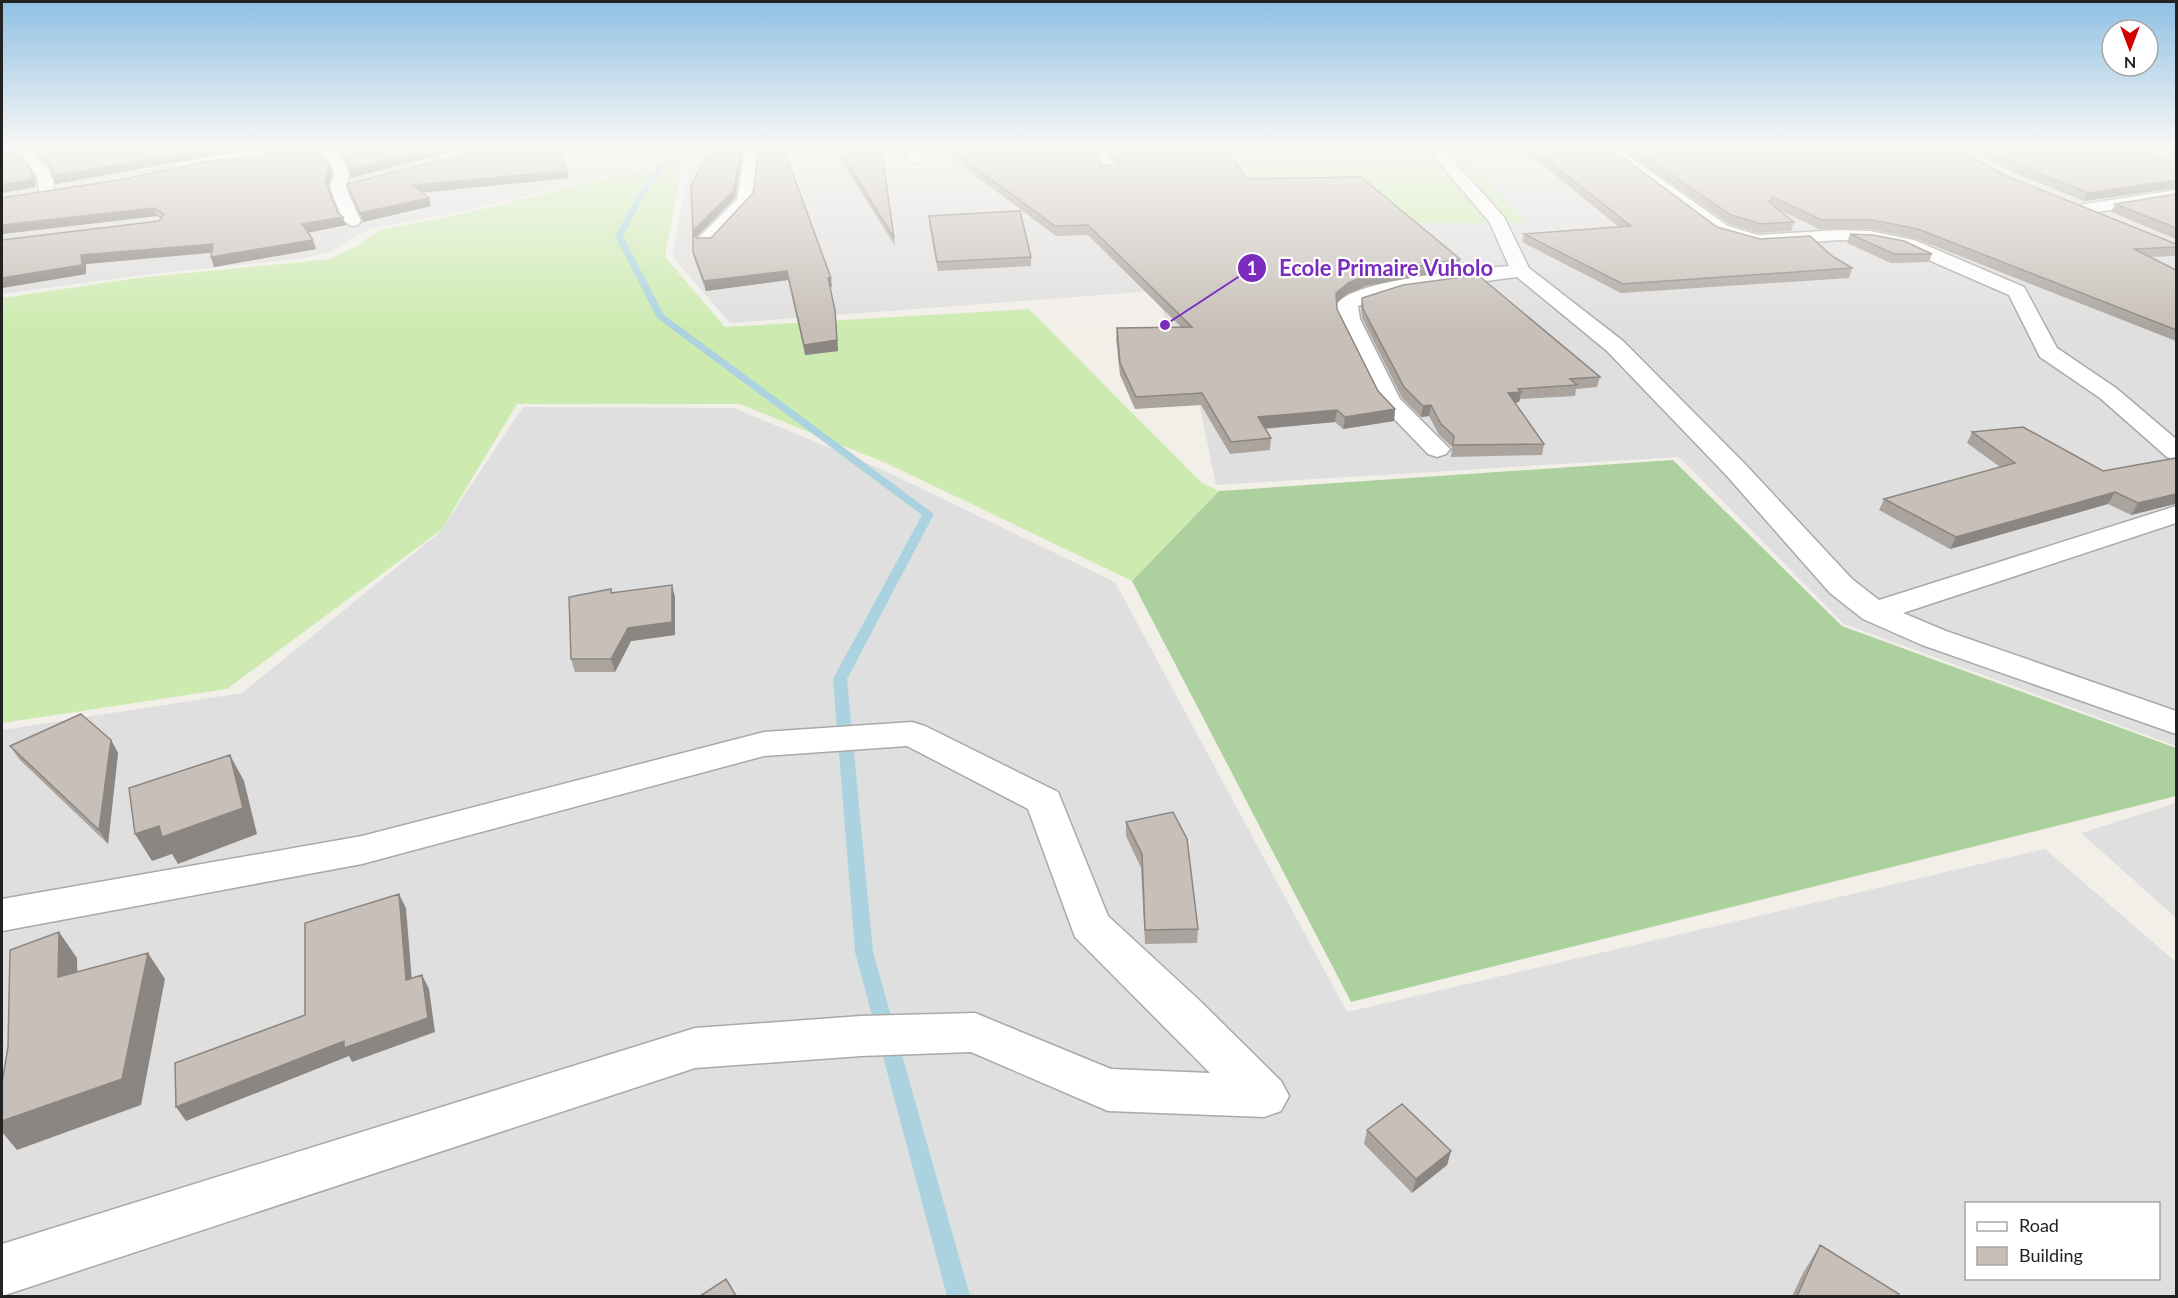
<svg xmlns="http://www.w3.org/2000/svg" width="2178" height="1298" viewBox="0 0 2178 1298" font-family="Lato,sans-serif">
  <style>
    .residential { fill: #e0dfdf; fill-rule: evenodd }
    .grass { fill: #cdebb0 }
    .forest { fill: #add19e }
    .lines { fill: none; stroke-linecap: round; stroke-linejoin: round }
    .stream { fill: #aad3df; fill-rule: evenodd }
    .minor-casing { stroke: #a9a9a9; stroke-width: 3 }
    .minor { fill: #fff; fill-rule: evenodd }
    .wall { fill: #aba49e }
    .shaded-wall { fill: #8b8681 }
    .building { fill: #c7bfb8; stroke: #8b8681; stroke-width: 1.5 }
    .leader { fill: none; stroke: #7b2cbf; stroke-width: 2 }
    .callout-dot { fill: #7b2cbf; stroke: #fff; stroke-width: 2 }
    .mark-label { font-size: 18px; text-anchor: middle; font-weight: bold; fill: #fff }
    .callout-label { font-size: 22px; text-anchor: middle; font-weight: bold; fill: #7b2cbf; stroke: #fff; stroke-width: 4.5; stroke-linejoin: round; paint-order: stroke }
  </style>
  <rect width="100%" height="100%" fill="#f2efe9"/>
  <!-- residential -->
  <path class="residential" d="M2,147H2176V746L1844,624L1679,457L1216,485L1196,388L1154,291L730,323L672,256L691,155L464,211L369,229L330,252L306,258L142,275L2,294Z
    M523,407L734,408L883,470L1115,582L1347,1012L2045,849L2176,962V1296H2V730L242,693L439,533ZM1966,1204H2158V1278H1966Z
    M2176,803V918L2081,833Z"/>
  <!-- grass -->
  <path class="grass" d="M1105,147H1422L1425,150L1460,151L1525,223H1096L1126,169Z
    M683,159L665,257L725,327L1029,309L1202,483L1219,491L1132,581L888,464L740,404H517L441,530L227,689L2,723V298L138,278L330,259L356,247L379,230L466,213Z"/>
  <!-- forest -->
  <path class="forest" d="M1673,460L1842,626L2176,748V796L1351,1002L1132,581L1219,491Z"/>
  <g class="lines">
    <!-- stream -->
    <path class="stream" d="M676,147H682L652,182L623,236L664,315L934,514L847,679L873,952L970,1296H947L855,952L833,679L922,515L657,318L615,236L646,181Z"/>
    <defs>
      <path id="minor" d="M14,147H29L53,175L54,193L52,197H40L37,176Z
        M273,147H330L350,171L346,188L361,221L358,225L352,226L343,221L330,188L334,171L319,153L273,157L181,172L173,167L181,162Z
        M745,147H759L753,200L711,245H699L696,241L699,237L737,199Z
        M908,147H922L918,163H908L905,160Z
        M1090,147H1104L1118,170L1116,173H1104Z
        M1426,147H1441L1504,217L1529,268L1623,341L1745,464L1852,579L1879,600L2176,506V523L1903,613L1946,631L2176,711V734L1922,645L1863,619L1830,593L1727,476L1607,351L1517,277L1401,292L1358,306L1360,319L1400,399L1450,449L1446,454L1437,457L1428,454L1378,402L1338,319L1337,304C1354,279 1477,269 1509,266L1490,223Z
        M1600,147H1616L1728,226L1758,235L1839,230L1870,231L1914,240L2024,287L2057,348L2116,388L2176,439V460L2167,457L2100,398L2040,357L2009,295L1901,248L1870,241L1839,240L1757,246L1716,234Z
        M2176,190V200L2084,214L2075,209L2084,204Z
        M912,722L925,726L1058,792L1108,916L1198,999L1281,1081L1289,1096L1281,1111L1264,1117L1108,1111L971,1052L861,1056L695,1068L2,1296V1244L695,1028L861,1016L975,1013L1111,1069L1210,1073L1075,937L1028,809L907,746L764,756L362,864L2,931V899L362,836L764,732Z"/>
    </defs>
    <!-- minor casing -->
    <use href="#minor" class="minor-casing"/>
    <!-- minor -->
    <use href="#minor" class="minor"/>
  </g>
  <!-- wall -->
  <path class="wall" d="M32,147H287L225,153L56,184L52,176V170Z
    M333,147H483L457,150L351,178L348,170L349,166Z
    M711,147H743L735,198L696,237L832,287H830L835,310L838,351L805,355L788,280L706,291L695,261L693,252V231Z
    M833,147H881L895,246Z
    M937,147H1092L1102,165H1118L1106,147H1226L1246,179L1458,269L1366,286L1347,294L1337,302V309L1378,391L1395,409L1394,421L1343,429L1335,422L1265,429L1271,438L1270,450L1230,454L1201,405L1135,409L1120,375L1116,339L1117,328L1181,327L1088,235L1056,236Z
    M1510,147H1609L1717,227L1760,239L1832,256L1852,268L1849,278L1621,293L1522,242L1524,234L1619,227L1545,167Z
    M1619,147H1953L2004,175L2176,244V256L2150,257L2176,270V341L1914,238L1870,229H1819L1778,209L1794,222L1791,231L1758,233L1729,224Z
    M1963,147H2131L2176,163V188L2084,201L2015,173Z
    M2147,147H2176V158Z
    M329,164L332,172L328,188L338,213L346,225L308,233L313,240L316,249L214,267L211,257V253L86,264V274L2,288L159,221L160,218L157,216L2,234V235V198Z
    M569,178L422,193L431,206L363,222L347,184Z
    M2176,194V239L2111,212L2115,204Z
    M929,216L1031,257V266L938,271L929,224Z
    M1850,234L1932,254L1929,262L1891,263L1847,243Z
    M1362,298L1600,377L1597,387L1576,389L1575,396L1520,399L1519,402L1515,403L1544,444L1542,455L1451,457L1452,447L1439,435L1429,416L1421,417L1402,398L1362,318L1361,308Z
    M1972,432L2103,471L2176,458V506L2175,504L2131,515L2108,504L1950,549L1879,510L1884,499L2000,467L1967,443Z
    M611,589L612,593L675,597V635L631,641L615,672H575L571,659Z
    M111,740L118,753L108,844L19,759L10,746Z
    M1126,822L1198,929L1197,943L1145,944L1141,868L1126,836Z
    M1367,1130L1451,1151L1447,1165L1412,1193L1364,1144Z
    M1820,1245L1898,1296H1792L1803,1273Z"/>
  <!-- shaded-wall -->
  <path class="shaded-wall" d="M219,147H287L225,153L56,184L52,176Z
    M439,147H483L457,150L351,178L348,170Z
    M741,147H743L735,198L694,239L693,231Z
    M329,164L332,172L328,189L325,181Z
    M31,169L35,177L36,187L2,193V185Z
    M567,171L569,178L415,193L413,185Z
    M2176,180V188L2084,201L2088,193Z
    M429,198L431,206L363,222L360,213Z
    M154,208L157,216L2,234V235V225Z
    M343,217L346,225L305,233L302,224Z
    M313,240L316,249L214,267L211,257Z
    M213,244L216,252L86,264V274L2,288V278L81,255Z
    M1460,259L1458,269L1366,286L1347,294L1335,304L1336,293L1348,283L1367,275Z
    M787,271L788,280L706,291L704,281Z
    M828,278H831L832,287L829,288Z
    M835,310L838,351L805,355L804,345Z
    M1521,392L1519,402L1506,404L1508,393Z
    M1431,405L1429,416L1421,417L1423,406Z
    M1395,409L1394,421L1343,429L1345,417Z
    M1337,410L1335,422L1257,429L1258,417Z
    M2115,492L2108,504L1950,549L1956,537Z
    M2176,494V502L2175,504L2131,515L2138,503Z
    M672,585L675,597V635L631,641L615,672L611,659L628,628Z
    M111,740L118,753L108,844L99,830Z
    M230,755L244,781L257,834L178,864L172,854L152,861L135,834Z
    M399,894L406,908L413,994L406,980Z
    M59,932L77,958L78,1003L58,977Z
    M148,953L165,979L141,1105L17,1150L2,1132V1121Z
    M422,975L429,989L435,1032L352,1062L349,1056L186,1121L176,1107L344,1041Z
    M1451,1151L1447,1165L1412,1193L1416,1179Z"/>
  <!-- building -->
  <path class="building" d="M2,147H15L31,169L32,179L2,185Z
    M35,147H219L52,176L51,166Z
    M336,147H439L348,170L349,162Z
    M510,147H558L567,171L413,185L429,198L360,213L347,184L449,158Z
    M711,147H741L734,190L693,231L691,186Z
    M759,147H783L831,278H828L835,310L837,340L804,345L787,271L704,281L693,252V234L697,238H711L753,193Z
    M837,147H881L894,238Z
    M947,147H1092L1102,165H1118L1120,160L1112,147H1226L1246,179L1361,177L1460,259L1367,275L1348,283L1336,293L1337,309L1378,391L1395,409L1345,417L1337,410L1258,417L1271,438L1231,442L1202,393L1136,397L1120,363L1117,328L1192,327L1088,225L1055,226Z
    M1524,147H1609L1717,227L1760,239L1810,236L1832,256L1852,268L1623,284L1524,234L1631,226L1547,160Z
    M1631,147H1953L2004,175L2176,244V247L2134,249L2176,270V330L1918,229L1873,220H1822L1773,197L1769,202L1794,222L1761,224L1731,215Z
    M1981,147H2131L2176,163V180L2088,193L2018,165Z
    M315,148L329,164L325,181L338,213L343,217L302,224L313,240L211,257L213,244L81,255L82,265L2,278V240L159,221L164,214L154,208L2,225V198L125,179L204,162Z
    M2176,194V228L2115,204Z
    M1020,211L1031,257L937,262L929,216Z
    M1850,234L1873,235L1904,241L1932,254H1894Z
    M1478,275L1600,377L1570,379L1577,385L1518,389L1521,392L1508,393L1544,444L1453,445L1454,436L1441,424L1431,405L1423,406L1404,387L1363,309L1362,298L1403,285Z
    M2023,427L2103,471L2176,458V494L2138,503L2115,492L1956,537L1884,499L2015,463L1972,432Z
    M672,585V622L628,628L611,659H571L569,597L611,589V593Z
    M81,714L111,740L99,830L10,746Z
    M230,755L243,808L162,837L159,826L135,834L129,788Z
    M1173,812L1187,839L1198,929L1145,930L1142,854L1126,822Z
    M399,894L406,980L422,975L428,1018L344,1048V1041L176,1107L175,1063L305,1015V923Z
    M59,932L58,977L148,953L122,1079L2,1121V1083L8,1047L10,950Z
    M1402,1104L1451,1151L1416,1179L1367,1130Z
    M1820,1245L1899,1294L1898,1296H1797Z
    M726,1279L736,1296H700Z"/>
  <!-- sky -->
  <linearGradient id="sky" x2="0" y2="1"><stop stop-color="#8fc0e4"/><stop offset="0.45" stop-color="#f9f8f5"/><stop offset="1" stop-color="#f9f8f5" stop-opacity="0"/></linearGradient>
  <rect width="2178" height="328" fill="url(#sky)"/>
  <!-- callouts -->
  <path class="leader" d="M1165 325L1252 268"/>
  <g class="callout-dot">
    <circle cx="1165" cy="325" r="6"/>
    <circle cx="1252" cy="268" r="15"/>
  </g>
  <g class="mark-label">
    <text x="1252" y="275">1</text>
  </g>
  <g class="callout-label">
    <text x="1386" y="276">Ecole Primaire Vuholo</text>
  </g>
  <!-- border -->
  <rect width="2178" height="1298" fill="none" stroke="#222222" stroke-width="6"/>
  <!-- legend -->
  <rect x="1965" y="1202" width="195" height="78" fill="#ffffff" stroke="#a7a7a7" stroke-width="1.5"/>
  <rect x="1977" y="1222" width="30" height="9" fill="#ffffff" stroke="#a7a7a7" stroke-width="1.5"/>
  <text x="2019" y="1232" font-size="18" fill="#222222">Road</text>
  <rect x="1977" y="1247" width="30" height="18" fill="#c7bfb8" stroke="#a7a7a7" stroke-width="1.5"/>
  <text x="2019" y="1262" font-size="18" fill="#222222">Building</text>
  <!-- north arrow -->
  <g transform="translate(2130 48) rotate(180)"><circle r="28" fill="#ffffff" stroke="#a7a7a7" stroke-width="1.5"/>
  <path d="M0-4.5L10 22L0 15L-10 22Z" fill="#d40000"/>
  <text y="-9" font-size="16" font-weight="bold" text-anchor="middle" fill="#222222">N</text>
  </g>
</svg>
